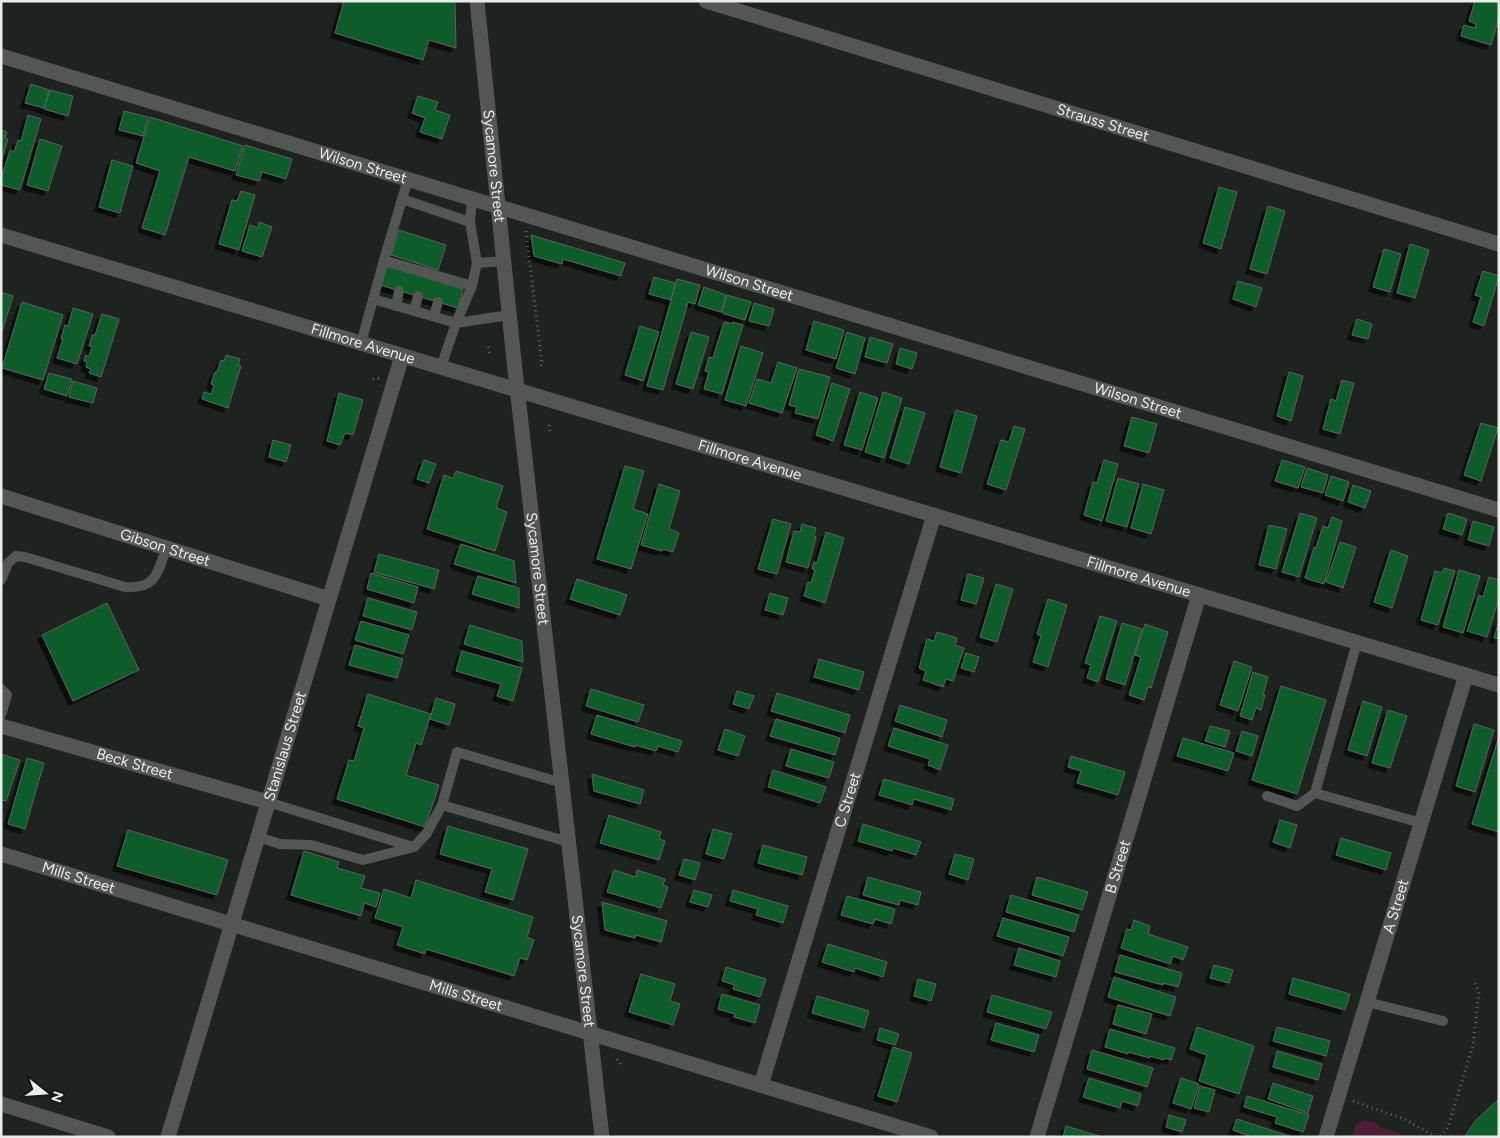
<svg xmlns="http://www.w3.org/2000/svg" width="1500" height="1138" viewBox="0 0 1500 1138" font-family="Figtree,sans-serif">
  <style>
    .green { fill: #4c1d35 }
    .building { fill: #085c29; stroke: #5c625d; filter: url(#shadow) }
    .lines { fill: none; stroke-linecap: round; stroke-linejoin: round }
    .path { stroke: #646864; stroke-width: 3; stroke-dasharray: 1 4; stroke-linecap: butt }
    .service { stroke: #535653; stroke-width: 10 }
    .minor { stroke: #535653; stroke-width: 15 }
    .tertiary { stroke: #535653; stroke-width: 15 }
    .labels { text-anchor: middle; stroke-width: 4.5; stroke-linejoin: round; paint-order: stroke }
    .street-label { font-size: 15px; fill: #e9ece9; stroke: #151915 }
  </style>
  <defs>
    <filter id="shadow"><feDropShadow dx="-4.5" dy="4.5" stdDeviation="0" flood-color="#0009"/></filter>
  </defs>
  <rect width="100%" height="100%" fill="#1e231f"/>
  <!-- green -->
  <path class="green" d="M1365,1120L1377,1123L1379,1127L1399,1133L1401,1137H1352L1356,1124Z"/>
  <!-- building -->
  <path class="building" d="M344,1H455L456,48L429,40L423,60L335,33Z
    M1475,1H1499V18L1491,45L1461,36L1464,25L1475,28L1476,24L1469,21Z
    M31,84L49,90L44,108L25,103Z
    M50,90L73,96L68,116L44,109Z
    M418,96L438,102L435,110L450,115L442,139L420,132L425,118L412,113Z
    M124,111L148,117L143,136L119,130Z
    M28,115L41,119L20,190L1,185V179L10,150L14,152L18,140L21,141Z
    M150,117L243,146L235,171L189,157L165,235L142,228L160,171L136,163Z
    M1,130L7,132L5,138L8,139L1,162Z
    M40,139L62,146L48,191L27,185Z
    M245,145L292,159L286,179L262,172L259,181L236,175Z
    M112,160L133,166L120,213L99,207Z
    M1219,187L1237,192L1221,249L1203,243Z
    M241,191L255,195L239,250L219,244L232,200L237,201Z
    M1268,206L1285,211L1267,274L1250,269Z
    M259,222L272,227L262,257L242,251L250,225L258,228Z
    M399,230L446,245L438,270L391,255Z
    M531,235L625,263L621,276L563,259L562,264L534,256Z
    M1410,244L1429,250L1415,298L1397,293Z
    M1384,249L1401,254L1390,292L1373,287Z
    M386,266L463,289L458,308L380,285Z
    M1483,271L1499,276L1484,326L1473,322L1481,297L1475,295Z
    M654,277L675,283L671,300L649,294Z
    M677,279L700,285L695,304L688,302L663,390L647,386Z
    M1238,281L1262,288L1256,307L1233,299Z
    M704,287L726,295L721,312L698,305Z
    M1,292L13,296L1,335Z
    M727,295L751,302L745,320L722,313Z
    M22,302L63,315L43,380L2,368Z
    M754,303L774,309L769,326L749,321Z
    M73,308L93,314L77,364L57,358L63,339H61L65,325L68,326Z
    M102,314L119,319L101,377L89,373L91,369L86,367L87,362L84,361L86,355L89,356L92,347L89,346L92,335H95Z
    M1357,319L1372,324L1368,339L1352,335Z
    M814,321L844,330L836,359L806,350Z
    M724,322L733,324V322L743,325L722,394L704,389L709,372L705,371L709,357L713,358Z
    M640,326L659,332L643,381L625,375Z
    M691,332L709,337L693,389L676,384Z
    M847,332L865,338L855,374L836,368Z
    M870,337L893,344L887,363L865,357Z
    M741,346L763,353L746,406L725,400Z
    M900,348L917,353L912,369L896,364Z
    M226,355L240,359L238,365L241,366L228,408L202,399L204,392L211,394L214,385L211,384L215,372H217L221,360L224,361Z
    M778,362L797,368L782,413L749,403L757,379L771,383Z
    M799,369L830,377L818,419L795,413L797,407L789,405Z
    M1289,372L1303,376L1291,421L1277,416Z
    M49,373L72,379L67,396L44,389Z
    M1342,380L1354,383L1340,434L1323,429L1331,399L1336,401Z
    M73,381L97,388L93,403L69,397Z
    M832,383L850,389L833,441L816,435Z
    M860,392L878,398L862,450L844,445Z
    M883,392L902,398L884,458L865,452Z
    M339,393L363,400L353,435L345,433L340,445L327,441Z
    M905,407L925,413L909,464L890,458Z
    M956,410L977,416L961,473L940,467Z
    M1132,417L1157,424L1149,453L1124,446Z
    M1481,423L1498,428L1481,481L1464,475Z
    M1014,426L1025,429L1006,490L987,484L1001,440L1009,442Z
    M273,440L291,445L286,462L269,457Z
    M424,460L436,464L429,483L417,479Z
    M1104,460L1118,464L1102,521L1084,515L1093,482L1097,483Z
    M1282,460L1305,467L1298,488L1275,481Z
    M625,466L644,471L633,509L648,514L631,569L597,559Z
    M1307,468L1328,475L1323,493L1301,487Z
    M456,471L503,486L496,508L507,512L495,551L427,529L444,475L453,478Z
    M1331,476L1349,482L1343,501L1325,495Z
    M1118,478L1139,484L1127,527L1106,521Z
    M659,484L680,491L669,529L679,533L673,552L663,549L662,551L641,545Z
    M1143,484L1164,490L1151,534L1131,528Z
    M1353,485L1371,491L1365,508L1348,502Z
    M1300,513L1317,518L1299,577L1282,572Z
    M1448,513L1467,519L1462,535L1443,529Z
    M1332,517L1342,521L1324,584L1305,578L1314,547L1316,548L1323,526L1328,528Z
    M773,519L791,524L777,574L758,569Z
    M1473,521L1494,527L1489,546L1468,540Z
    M802,524L816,528L814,536L816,537L808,568L786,562L794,531L800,532Z
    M1269,525L1287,529L1276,569L1259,565Z
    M826,532L844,538L825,603L804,596L808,582L811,583L815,570L812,569L814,562L817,563Z
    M1340,542L1356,547L1343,588L1326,582Z
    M461,544L514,561L516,583L454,564Z
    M1391,550L1408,556L1392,608L1374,602Z
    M379,554L439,570L434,589L374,572Z
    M1444,568L1455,571L1438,625L1421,620L1435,571L1442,573Z
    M1459,570L1480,576L1463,633L1443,627Z
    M371,573L418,587L414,603L367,589Z
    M968,574L984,578L976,604L961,600Z
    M478,576L519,588V608L472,594Z
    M1489,577L1499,580V598L1487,637L1467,631L1479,595L1483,597Z
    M577,579L627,595L620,615L570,599Z
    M996,584L1013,589L997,642L980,637Z
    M770,593L788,598L783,615L765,610Z
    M368,598L417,612L412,630L363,616Z
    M1048,599L1067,605L1048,667L1033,662L1041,636L1037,634Z
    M107,603L139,670L73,701L42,635Z
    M1100,616L1117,621L1098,682L1087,678L1091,665L1085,663Z
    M361,621L409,635L403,654L355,640Z
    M1499,621V639L1494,638Z
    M1122,623L1142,629L1125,685L1106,679Z
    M1145,624L1168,632L1151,688L1148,687L1144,700L1129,695L1141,657L1135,655Z
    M470,625L522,641L523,662L464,644Z
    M937,632L957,638L955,645L964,648L953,681L946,679L943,687L923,680L926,671L919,668L927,639L934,641Z
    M355,645L403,659L397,678L349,665Z
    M462,651L522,668L513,701L497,696L501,684L456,671Z
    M966,653L979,657L974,672L961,668Z
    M819,659L864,672L859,690L814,677Z
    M1234,661L1252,667L1238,711L1220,705Z
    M1253,672L1268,677L1263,695H1265L1261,710L1256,708L1252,720L1240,716Z
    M1281,686L1326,700L1297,794L1252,780Z
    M591,689L644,705L638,722L586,706Z
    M737,691L754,696L749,709L733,704Z
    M777,693L850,715L845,733L771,711Z
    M368,694L431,714L421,745L416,743L406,775L439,785L425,827L337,799L349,760L354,761L364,728L358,726Z
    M436,698L455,704L449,725L430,719Z
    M1363,701L1382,707L1367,756L1348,750Z
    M900,705L947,720L942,737L895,721Z
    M1388,710L1407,716L1390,768L1372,763Z
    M597,715L682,741L678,752L658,746L656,751L635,745V747L591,734Z
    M776,719L840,738L835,755L770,736Z
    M1474,724L1494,730L1475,792L1456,786Z
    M1210,726L1230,731L1225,747L1205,741Z
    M894,728L948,745L940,770L928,765L930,759L888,746Z
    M725,729L745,736L738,756L718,750Z
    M1242,731L1258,736L1252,756L1236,751Z
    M1499,736V832L1472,824Z
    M1183,738L1234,753L1228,771L1177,756Z
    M791,749L834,762L829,778L786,766Z
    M1,754L20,760L6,801L1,800Z
    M1071,756L1125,772L1118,795L1077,783L1081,771L1068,767Z
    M27,758L44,763L25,829L8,824Z
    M773,770L826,787L820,803L768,787Z
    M592,774L644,790L640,804L594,791Z
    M884,779L954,799L951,810L914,799L912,805L879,795Z
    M609,815L661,832L659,839L665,841L659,860L600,843Z
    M1280,820L1297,825L1290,848L1273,842Z
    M863,824L921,842L916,855L893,848L892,851L858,841Z
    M448,826L528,849L513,900L485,892L492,869L440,854Z
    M713,829L732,834L724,859L706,854Z
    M128,830L228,860L217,895L117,866Z
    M1341,838L1391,853L1386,870L1336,855Z
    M763,845L807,857L802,875L758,863Z
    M304,851L339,862L337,868L365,876L361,888L380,893L376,907L364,903L361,916L291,895Z
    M955,854L974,859L968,880L949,874Z
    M684,859L700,863L695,880L679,875Z
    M614,870L636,877L637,870L665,879L663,885L668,887L661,908L607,892Z
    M868,877L921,892L918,905L900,900L899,905L863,895Z
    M1037,877L1088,892L1082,910L1032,895Z
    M416,880L533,917L527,937L534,940L527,960L520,958L514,976L426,949L425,954L397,945L403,927L375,918L384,889L411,898Z
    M694,890L712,895L708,907L690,902Z
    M733,890L788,906L783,923L756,915L758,909L730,901Z
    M1011,895L1079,915L1074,932L1006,912Z
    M847,896L895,909L891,924L875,919L873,924L841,915Z
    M602,902L667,921L661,942L636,935L635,938L605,930Z
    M1003,918L1069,937L1063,956L997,936Z
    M1134,920L1150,926L1148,934L1188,947L1183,960L1173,956L1170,964L1121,948L1127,929L1131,930Z
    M828,944L887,962L883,977L855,968L854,972L822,962Z
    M1019,948L1060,961L1056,977L1014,965Z
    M1120,955L1182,973L1178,987L1163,983V985L1115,972Z
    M1214,965L1233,970L1229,983L1210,978Z
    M726,967L766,979L760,997L733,989L735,985L722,981Z
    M641,974L675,984L670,1001L680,1004L673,1025L629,1012Z
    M1114,977L1176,997L1170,1016L1108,997Z
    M1293,978L1350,994L1345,1010L1289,994Z
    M918,979L936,984L931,1001L914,996Z
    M722,994L760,1005L755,1023L734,1017L735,1014L718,1009Z
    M992,995L1052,1012L1046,1029L987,1012Z
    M817,996L869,1011L864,1028L812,1013Z
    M1118,1005L1152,1014L1146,1034L1113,1024Z
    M996,1023L1039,1035L1034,1052L991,1040Z
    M1197,1027L1254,1046L1239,1094L1199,1081L1207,1055L1190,1049Z
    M1277,1027L1330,1041L1326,1056L1273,1041Z
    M880,1028L899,1034L895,1045L877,1040Z
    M1110,1029L1175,1048L1171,1060L1165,1058L1164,1060L1150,1056V1058L1128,1052V1054L1105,1047Z
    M893,1047L912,1053L897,1102L878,1096Z
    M1092,1050L1153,1068L1147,1087L1087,1069Z
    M1277,1051L1322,1064L1318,1080L1273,1067Z
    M1089,1078L1141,1094L1138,1106L1122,1101L1120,1108L1083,1097Z
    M1181,1078L1199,1084L1191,1109L1173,1103Z
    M1273,1083L1313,1096L1308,1113L1268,1099Z
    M1200,1086L1215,1090L1209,1112L1194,1108Z
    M1247,1096L1309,1115L1303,1132L1275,1123L1277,1117L1244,1107Z
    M1499,1099V1137H1464L1476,1120Z
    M1169,1115L1186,1120L1182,1132L1166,1127Z
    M1237,1119L1292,1137H1252L1233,1130Z
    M1066,1126L1102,1137H1063Z"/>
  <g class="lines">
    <!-- path -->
    <path class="path" d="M526,231L542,364L539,369
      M488,347L490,354
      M373,379L380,378
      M549,425L550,433
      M617,1059L621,1065
      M1353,1101L1404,1119L1436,1137
      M1441,1137L1448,1127L1473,1045L1479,992L1473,980"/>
    <!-- service -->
    <path class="service" d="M402,199L470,222L477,263
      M470,222L472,198
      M384,260L408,179
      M472,286L477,263L504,261
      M373,299L456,323L510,315
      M396,306L399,291
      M414,311L418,296
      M434,316L438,302
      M361,343L384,260L472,286L456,323L441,367
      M1,580L8,563L16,556L25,557L125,587C156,589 158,573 166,548
      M1,689L7,695L1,715
      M562,783L457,752L442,805L569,842
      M1315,793L1357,642
      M1267,796L1297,806L1315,793L1421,823
      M268,802L413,847
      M258,837L280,844L311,845L363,860L414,847L427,833L442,805
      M1367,1002L1443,1021"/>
    <!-- minor -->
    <g class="minor">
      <path id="s1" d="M706,1L1499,244"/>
      <path id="s2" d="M1,56L1499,510"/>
      <path id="s3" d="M1,496L329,599"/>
      <path id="s4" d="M1,726L268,802"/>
      <path id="s5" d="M1,854L931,1137"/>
      <path id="s6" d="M761,1085L934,515"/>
      <path d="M1,1104L108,1137"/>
      <path id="s7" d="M168,1137L402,356"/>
      <path id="s8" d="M1037,1137L1199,595"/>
      <path id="s9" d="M1326,1137L1466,675"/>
    </g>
    <!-- tertiary -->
    <g class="tertiary">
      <path id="s10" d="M477,1L514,361L602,1137"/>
      <path id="s11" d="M1,235L1499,685"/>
    </g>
  </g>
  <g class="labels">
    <!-- street labels -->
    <g class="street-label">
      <text dy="5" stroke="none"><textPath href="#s1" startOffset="415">Strauss Street</textPath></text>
      <text dy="5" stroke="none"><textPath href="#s2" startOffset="378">Wilson Street</textPath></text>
      <text dy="5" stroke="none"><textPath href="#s10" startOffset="166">Sycamore Street</textPath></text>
      <text dy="5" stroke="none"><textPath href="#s2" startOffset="782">Wilson Street</textPath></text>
      <text dy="5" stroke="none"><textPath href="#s11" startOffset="378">Fillmore Avenue</textPath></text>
      <text dy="5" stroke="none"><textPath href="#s2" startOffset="1188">Wilson Street</textPath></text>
      <text dy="5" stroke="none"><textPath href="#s11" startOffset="782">Fillmore Avenue</textPath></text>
      <text dy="5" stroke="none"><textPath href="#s3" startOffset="172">Gibson Street</textPath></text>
      <text dy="5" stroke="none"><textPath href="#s10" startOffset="571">Sycamore Street</textPath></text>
      <text dy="5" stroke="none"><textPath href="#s11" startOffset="1188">Fillmore Avenue</textPath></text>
      <text dy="5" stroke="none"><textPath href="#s7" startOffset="408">Stanislaus Street</textPath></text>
      <text dy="5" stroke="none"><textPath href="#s4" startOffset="139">Beck Street</textPath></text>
      <text dy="5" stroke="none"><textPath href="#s6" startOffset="298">C Street</textPath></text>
      <text dy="5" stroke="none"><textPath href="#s8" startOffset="282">B Street</textPath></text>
      <text dy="5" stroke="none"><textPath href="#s5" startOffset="81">Mills Street</textPath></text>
      <text dy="5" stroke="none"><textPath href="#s9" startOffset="241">A Street</textPath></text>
      <text dy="5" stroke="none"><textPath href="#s10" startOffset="976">Sycamore Street</textPath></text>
      <text dy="5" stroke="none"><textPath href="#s5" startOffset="486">Mills Street</textPath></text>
    </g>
  </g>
  <!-- border -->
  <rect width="1500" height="1138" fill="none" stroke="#e9ece9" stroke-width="5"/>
  <!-- north arrow -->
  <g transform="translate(45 1093) rotate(107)" stroke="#151915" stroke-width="4" paint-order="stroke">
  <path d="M0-4L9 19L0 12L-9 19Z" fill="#e9ece9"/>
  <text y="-8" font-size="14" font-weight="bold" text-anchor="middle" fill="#e9ece9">N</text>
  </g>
</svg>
